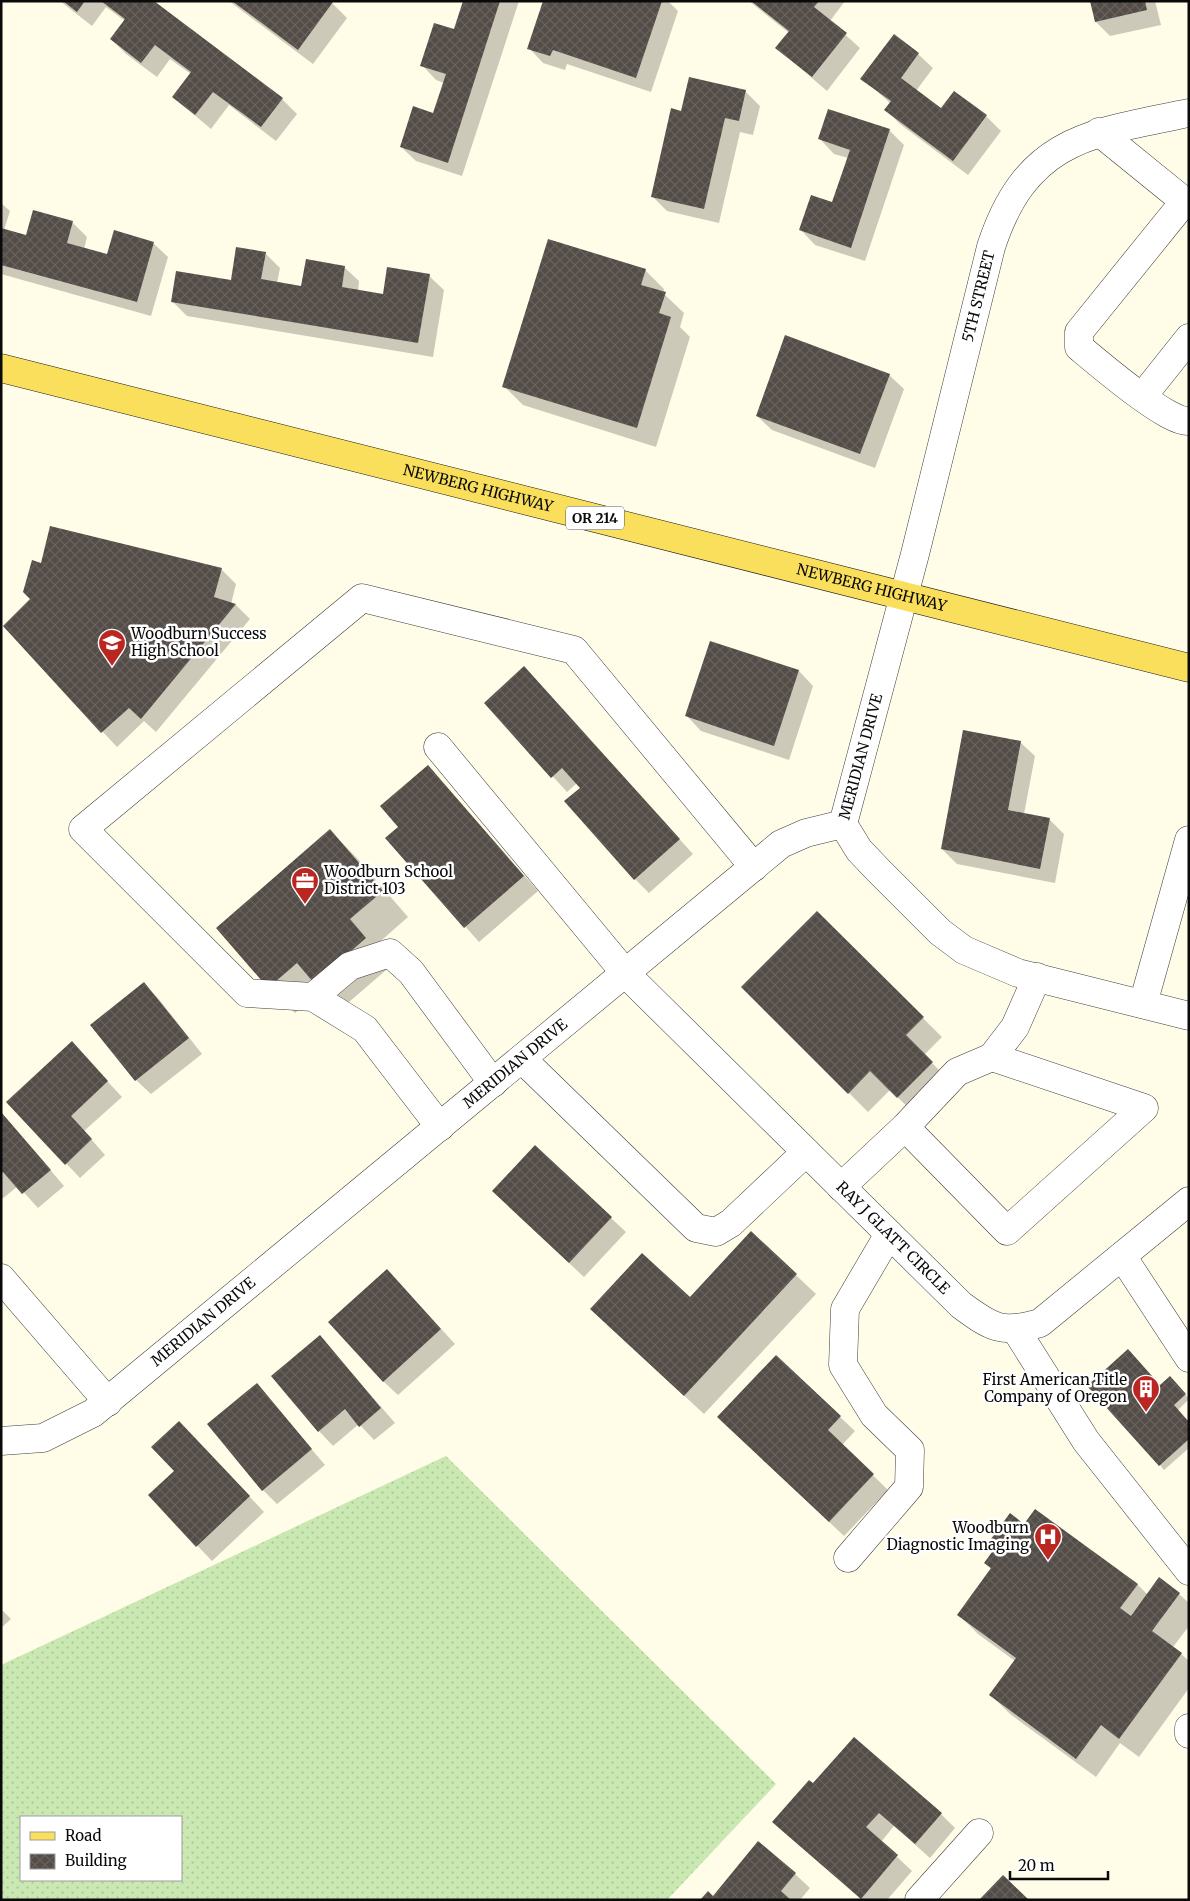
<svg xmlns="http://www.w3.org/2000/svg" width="1190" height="1901" viewBox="0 0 1190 1901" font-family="Merriweather,serif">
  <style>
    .grass { fill: url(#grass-dots); fill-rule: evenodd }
    .shadow { fill: #0003 }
    .building { fill: url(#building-cross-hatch) }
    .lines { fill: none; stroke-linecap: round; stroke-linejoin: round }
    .minor-casing { stroke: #3d3d3d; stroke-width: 29 }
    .major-casing { stroke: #1b1b1b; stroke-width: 29 }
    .minor { stroke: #fff; stroke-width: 28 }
    .major { stroke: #fadf5d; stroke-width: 28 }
    .labels { text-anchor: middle; stroke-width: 5; stroke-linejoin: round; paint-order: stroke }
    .shield { fill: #fff; stroke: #545454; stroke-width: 1 }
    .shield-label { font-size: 14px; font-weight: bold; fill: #0a0a0a }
    .street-label { font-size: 15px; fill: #0a0a0a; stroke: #fff }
    .poi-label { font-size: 15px; fill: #0a0a0a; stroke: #fff; text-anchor: start }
  </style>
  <defs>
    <pattern id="grass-dots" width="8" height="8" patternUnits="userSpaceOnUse" patternTransform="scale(1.25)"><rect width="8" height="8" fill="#cae8b2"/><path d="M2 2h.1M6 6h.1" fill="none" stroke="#acc698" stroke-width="1.8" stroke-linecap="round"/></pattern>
    <pattern id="building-cross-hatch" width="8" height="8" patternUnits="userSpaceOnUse" patternTransform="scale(1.25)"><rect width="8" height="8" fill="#534c47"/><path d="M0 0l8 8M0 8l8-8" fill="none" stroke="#67615d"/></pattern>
  </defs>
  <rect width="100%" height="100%" fill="#fffce7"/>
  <!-- grass -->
  <path class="grass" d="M446,1456L776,1784L667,1900H1V1665ZM21,1817H181V1880H21Z"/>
  <!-- shadow -->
  <path class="shadow" d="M60,1H152L282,99L297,114L276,141L229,105L211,129L173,97L191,74L170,59L157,77L126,54L111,39L125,21L106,7L92,26Z
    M229,1H330L347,18L313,64Z
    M464,1H519L462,176L416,161L401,147L434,114L444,83L436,80L422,65L455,31Z
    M545,1H668L678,11L651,92L567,64L565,70L543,63L529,48Z
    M749,1H845L830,21L860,48L827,91L777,48L789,33Z
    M1091,1H1155L1161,25L1110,36L1096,22Z
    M918,54L933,68L916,91L942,109L954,92L986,116L1001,131L968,175L900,124L886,110L890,103L862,78Z
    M745,91L760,106L753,135L740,132L719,223L667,211L652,196L682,112Z
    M889,130L904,145L865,261L815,245L801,230L833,204L848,158L834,154L820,139Z
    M1,203L10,211L4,230L27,236L72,222L87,237L84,249L108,256L153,243L168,257L151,316L1,274Z
    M265,253L280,268L277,283L302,288L344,267L359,281L358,291L384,296L429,276L444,290L433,357L187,316L172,301L232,281Z
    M645,270L664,289L663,293L684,313L680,327L690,337L656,447L523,405L504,386Z
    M889,375L904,389L875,468L772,430L757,416Z
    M221,569L236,584L231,604L236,605L250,619L156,732L144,721L117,747L4,626L31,599Z
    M711,642L799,671L813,686L789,760L701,731L687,716Z
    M524,668L693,854L649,893L635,879L581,788L577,783L567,792L486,703Z
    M1020,742L1035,756L1024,814L1049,819L1064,834L1055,883L957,864L942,849Z
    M428,766L538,891L479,942L387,838L400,827Z
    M330,831L356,857L408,917L375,946L392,965L342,1008L323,989L295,1013L269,987Z
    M817,913L942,1037L924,1055L951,1082L917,1116L890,1090L868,1112L743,987Z
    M144,984L158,998L202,1054L151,1094L136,1080Z
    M86,1058L122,1097L84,1131L105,1155L80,1178L8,1102Z
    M1,1112L64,1186L38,1208L18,1186L1,1200Z
    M535,1147L626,1232L584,1277L508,1206Z
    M751,1233L816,1294L704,1414L611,1328L690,1299Z
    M401,1285L455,1344L398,1395L383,1381Z
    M320,1336L395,1423L374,1440L359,1424L333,1446L319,1431Z
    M1175,1382L1189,1399L1178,1410L1189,1423V1448L1164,1470L1160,1465V1387Z
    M257,1385L325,1465L277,1504L263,1490Z
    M840,1417L855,1431L842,1445L888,1490L844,1536L733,1431Z
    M194,1437L264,1512L212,1561L149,1495L175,1471Z
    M1025,1526L1137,1584L1148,1595L1179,1594L1189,1603V1626L1173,1647L1189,1661V1688L1139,1757L1120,1743L1096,1777L1010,1714L991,1695L1015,1661L978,1634L959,1615L992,1570L985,1563Z
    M1,1609L11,1619L1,1628Z
    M813,1785L941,1814L955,1828L930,1858L894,1826L881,1842L912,1871L887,1900H862L774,1822Z
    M795,1874L810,1888L800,1900H702Z"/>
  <!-- building -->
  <path class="building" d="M63,1H85L77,12Z
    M101,1H154L283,98L261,127L213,92L195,115L172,97L191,72L155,45L141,63L110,39L125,19Z
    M232,1H332L333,2L298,50Z
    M463,1H500L448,163L400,147L413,106L433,113L446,74L420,66L434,23L454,29Z
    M543,1H662L636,78L553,50L550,56L527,49Z
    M751,1H819L814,7L847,33L812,77L775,48L789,31Z
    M1090,1H1145L1147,10L1095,22Z
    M894,34L919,53L901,78L941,108L954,91L987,115L953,161L884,110L891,101L860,79Z
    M689,77L746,90L739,121L725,118L704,209L651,197L671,108L681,111Z
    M828,109L890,129L851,248L799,230L811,195L832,202L850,150L818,139Z
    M33,210L73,221L67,243L107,254L114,230L154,242L137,302L1,265V228L26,235Z
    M548,239L646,269L641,285L666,292L659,313L671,317L637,428L502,387Z
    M236,247L266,252L261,279L301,286L306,259L345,266L342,287L383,294L387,267L430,274L418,343L171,302L176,271L231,280Z
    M785,335L890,374L860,454L756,416Z
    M50,526L222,568L214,597L236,604L141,719L129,708L101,733L3,626L30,599L23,592L32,560L41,563Z
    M710,641L799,670L774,746L685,716Z
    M524,666L680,839L634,880L564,801L580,788L562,768L551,778L484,703Z
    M963,730L1021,741L1008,810L1050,818L1040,869L941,849Z
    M428,765L524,876L464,928L385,838L398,827L380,806Z
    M330,829L383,891L350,919L366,938L314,983L297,963L268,988L216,928Z
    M817,911L924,1017L906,1035L933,1062L897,1098L870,1071L848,1094L741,987Z
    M144,982L189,1038L135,1081L90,1025Z
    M72,1041L108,1081L71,1116L92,1139L65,1165L6,1102Z
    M1,1112L51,1170L22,1194L3,1172L1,1173Z
    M535,1145L612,1217L569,1263L492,1191Z
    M751,1231L797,1274L684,1396L590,1309L642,1253L690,1297Z
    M387,1269L441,1329L383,1382L328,1322Z
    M320,1335L381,1408L359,1427L345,1409L318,1432L271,1376Z
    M1128,1349L1160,1385L1170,1376L1186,1394L1174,1405L1189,1422V1439L1159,1466L1087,1386Z
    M776,1355L841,1416L828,1430L874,1474L829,1522L717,1417Z
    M257,1383L312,1449L262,1491L207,1424Z
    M179,1421L250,1496L196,1547L148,1495L174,1471L151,1447Z
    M1035,1509L1138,1584L1120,1608L1131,1616L1159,1577L1180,1593L1152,1631L1182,1653L1119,1739L1101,1725L1076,1759L989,1695L1016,1658L957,1615L991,1568L984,1563L992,1552L985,1547L1010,1513L1024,1524Z
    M854,1737L942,1813L915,1844L879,1813L866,1827L898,1855L861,1899L772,1822L809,1780L813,1783Z
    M758,1841L796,1873L781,1891L791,1900H700L708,1891L713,1896Z
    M1003,1875L1029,1900H979Z"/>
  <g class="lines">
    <defs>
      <g id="minor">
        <path d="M1099,132L1189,205"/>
        <path d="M1184,202L1079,332V347C1097,362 1169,424 1189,421"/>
        <path d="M1142,397L1189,338"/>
        <path id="s1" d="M438,747L626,974L961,1305C992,1328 1002,1334 1040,1323L1189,1201"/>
        <path d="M843,824L859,850L878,870L940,932L964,950L1018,973L1189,1016"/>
        <path d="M313,997L350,966L390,953L411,972L493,1083"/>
        <path d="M1143,1004L1189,840"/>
        <path d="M522,1059L696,1228L716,1232L731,1223L806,1152"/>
        <path d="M440,1127L365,1029L313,997L247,993L83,829L362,598L574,650L754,867"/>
        <path d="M905,1127L1007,1231L1144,1108L992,1057"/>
        <path d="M841,1187L905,1127L957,1072L992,1057L1015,1027L1037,977"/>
        <path d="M1122,1256L1189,1358"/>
        <path d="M1,1278L108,1402"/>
        <path d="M1016,1330L1086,1441L1189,1571"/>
        <path id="s2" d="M1,1441L43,1438L93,1413L781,844L806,833L843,824L915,554L991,247C1026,139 1089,133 1189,113"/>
        <path d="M848,1558L909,1487L910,1450L874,1415L843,1365L845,1309L889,1234"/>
        <path d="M1189,1728V1734"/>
        <path d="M919,1900L979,1833"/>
      </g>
      <g id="major">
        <path id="s3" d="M1,368L1189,668"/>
      </g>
    </defs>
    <!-- minor casing -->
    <use href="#minor" class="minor-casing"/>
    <!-- major casing -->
    <use href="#major" class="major-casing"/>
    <!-- minor -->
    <use href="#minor" class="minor"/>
    <!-- major -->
    <use href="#major" class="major"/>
  </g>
  <!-- icons -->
  <defs>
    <symbol id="school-pin" viewBox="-11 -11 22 30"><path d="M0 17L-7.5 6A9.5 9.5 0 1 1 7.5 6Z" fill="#ba2723" stroke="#fff"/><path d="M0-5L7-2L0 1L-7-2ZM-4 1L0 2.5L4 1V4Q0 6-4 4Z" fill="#fff"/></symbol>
    <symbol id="office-pin" viewBox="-11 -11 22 30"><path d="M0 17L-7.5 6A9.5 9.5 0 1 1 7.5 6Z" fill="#ba2723" stroke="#fff"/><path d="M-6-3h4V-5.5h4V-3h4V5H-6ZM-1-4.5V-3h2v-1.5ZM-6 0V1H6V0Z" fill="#fff"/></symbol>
    <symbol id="building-pin" viewBox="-11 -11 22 30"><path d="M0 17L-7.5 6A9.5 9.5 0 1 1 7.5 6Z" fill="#ba2723" stroke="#fff"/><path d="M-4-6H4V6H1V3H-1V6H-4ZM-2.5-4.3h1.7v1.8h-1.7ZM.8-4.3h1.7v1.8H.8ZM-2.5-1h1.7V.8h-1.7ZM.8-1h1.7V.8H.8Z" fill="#fff"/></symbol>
    <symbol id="hospital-pin" viewBox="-11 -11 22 30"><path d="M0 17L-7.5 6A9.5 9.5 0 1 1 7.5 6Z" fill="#ba2723" stroke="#fff"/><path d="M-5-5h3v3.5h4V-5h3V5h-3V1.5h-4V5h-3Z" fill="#fff"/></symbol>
  </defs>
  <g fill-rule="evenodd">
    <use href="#school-pin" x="96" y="627" width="32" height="43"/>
    <use href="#office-pin" x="289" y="865" width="32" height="43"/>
    <use href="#building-pin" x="1130" y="1373" width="32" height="43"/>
    <use href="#hospital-pin" x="1032" y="1521" width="32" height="43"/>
  </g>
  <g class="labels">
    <!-- shield labels -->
    <rect class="shield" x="566" y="506.5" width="58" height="23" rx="4"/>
    <g class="shield-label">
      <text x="595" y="523">OR 214</text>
    </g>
    <!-- street labels -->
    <g class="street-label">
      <text dy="5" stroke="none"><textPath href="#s2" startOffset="1601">5TH STREET</textPath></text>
      <text dy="5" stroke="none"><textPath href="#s3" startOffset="492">NEWBERG HIGHWAY</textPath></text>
      <text dy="5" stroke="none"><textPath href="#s3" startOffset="898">NEWBERG HIGHWAY</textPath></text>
      <text dy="5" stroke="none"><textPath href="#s2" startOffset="1126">MERIDIAN DRIVE</textPath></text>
      <text dy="5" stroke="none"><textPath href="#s2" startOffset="646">MERIDIAN DRIVE</textPath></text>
      <text dy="5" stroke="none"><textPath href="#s1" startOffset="670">RAY J GLATT CIRCLE</textPath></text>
      <text dy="5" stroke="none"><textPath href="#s2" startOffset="241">MERIDIAN DRIVE</textPath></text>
    </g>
    <!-- poi labels -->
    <g class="poi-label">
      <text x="131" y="639">Woodburn Success<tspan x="131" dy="17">High School</tspan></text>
      <text x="324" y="877">Woodburn School<tspan x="324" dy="17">District 103</tspan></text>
      <text x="1127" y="1385" text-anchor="end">First American Title<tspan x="1127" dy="17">Company of Oregon</tspan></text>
      <text x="1029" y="1533" text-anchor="end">Woodburn<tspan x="1029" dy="17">Diagnostic Imaging</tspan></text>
    </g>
  </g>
  <!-- border -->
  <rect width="1190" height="1901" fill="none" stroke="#0a0a0a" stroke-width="5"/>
  <!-- legend -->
  <rect x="20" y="1816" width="162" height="65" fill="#ffffff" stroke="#9d9d9d"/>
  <rect x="30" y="1832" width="25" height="8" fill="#fadf5d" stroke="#9d9d9d"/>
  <text x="65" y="1841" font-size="15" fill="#0a0a0a">Road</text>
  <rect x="30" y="1854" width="25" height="15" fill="url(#building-cross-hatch)" stroke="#9d9d9d"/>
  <text x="65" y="1866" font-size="15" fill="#0a0a0a">Building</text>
  <!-- scale -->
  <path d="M1010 1871v8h98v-8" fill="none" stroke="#0a0a0a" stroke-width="2.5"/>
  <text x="1018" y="1871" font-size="15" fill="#0a0a0a" stroke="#ffffff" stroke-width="4" paint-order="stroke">20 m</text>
</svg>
